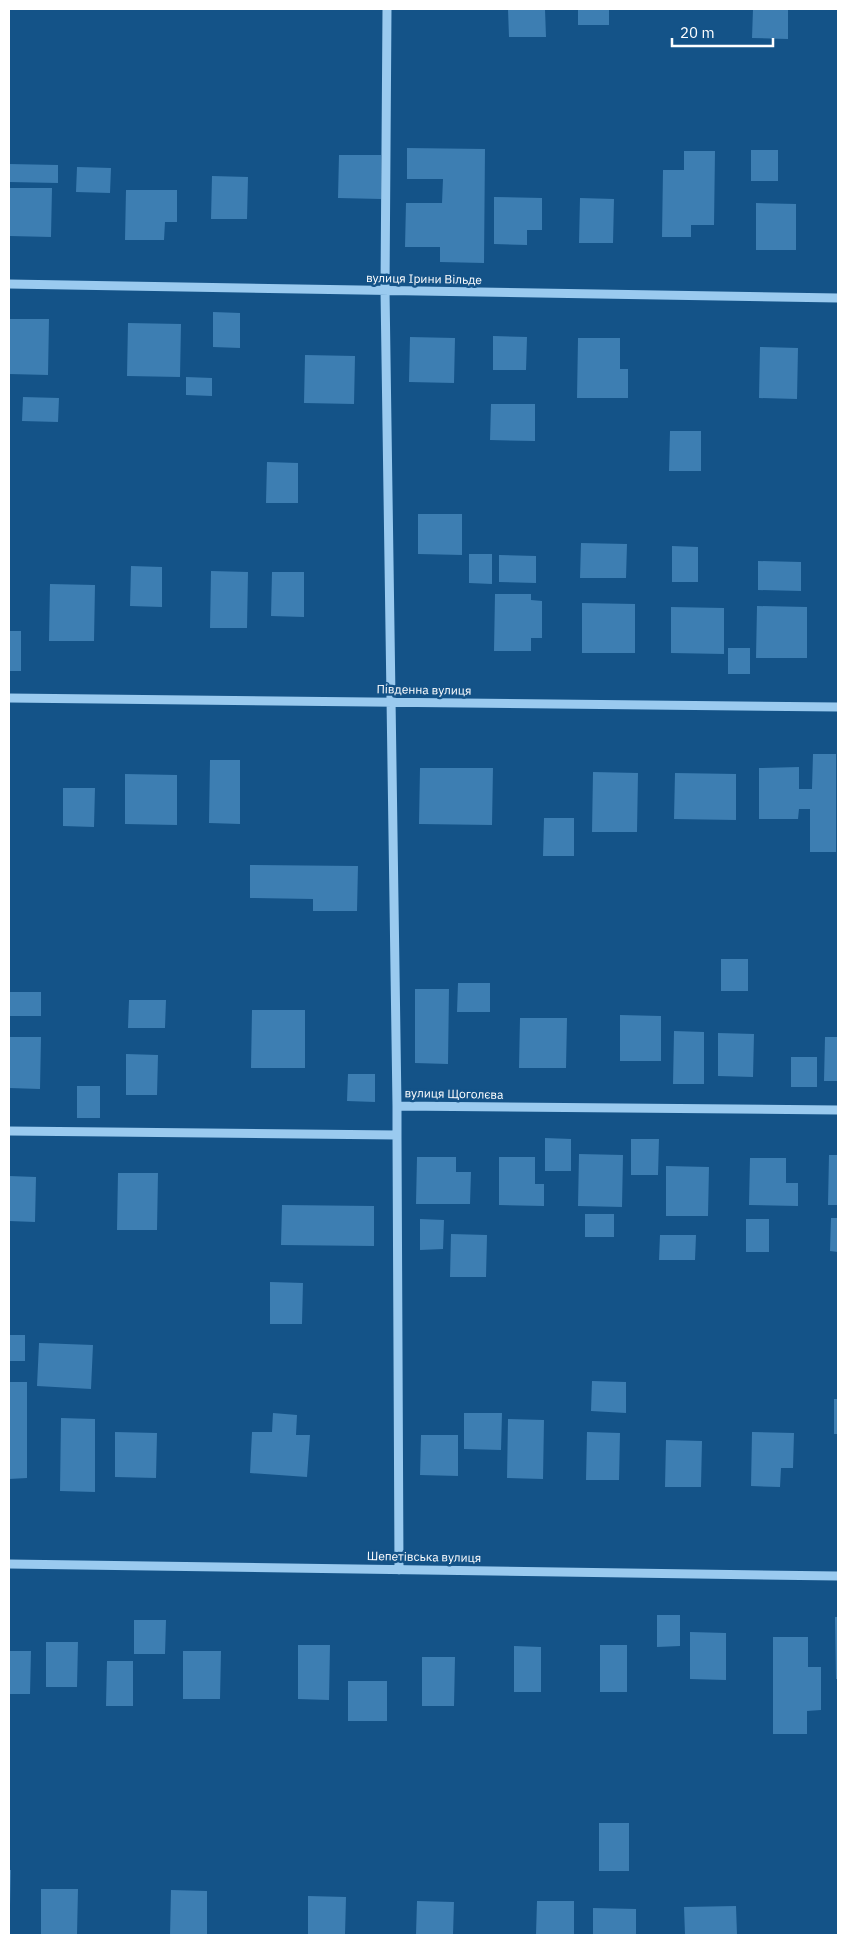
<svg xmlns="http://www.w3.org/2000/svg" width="847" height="1944" viewBox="0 0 847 1944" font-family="'IBM Plex Sans',sans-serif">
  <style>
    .building { fill: #3d7eb2 }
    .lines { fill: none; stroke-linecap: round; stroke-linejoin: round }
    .minor { stroke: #9acaef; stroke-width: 9 }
    .labels { text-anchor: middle; stroke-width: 5; stroke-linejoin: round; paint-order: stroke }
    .street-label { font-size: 12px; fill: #fff; stroke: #145388 }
  </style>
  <rect width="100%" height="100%" fill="#145388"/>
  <!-- building -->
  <path class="building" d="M508,9H545L546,37H509Z
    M578,9H609V25H578Z
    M753,9H788V39L752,38Z
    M407,148L485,149L484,263L440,262V247H405L406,203H442L443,179H407Z
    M751,150H778V181H751Z
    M684,151H715L714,225H691V237H662L663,170H684Z
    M339,155H381V199L338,198Z
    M9,164L58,165V183L9,182Z
    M77,167L111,168L110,193L76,192Z
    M212,176L248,177L247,219H211Z
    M9,188H52L51,237L9,236Z
    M126,190H177V222H165L164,240H125Z
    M494,197L542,198V230H527V245L494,244Z
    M580,198L614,199L613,243H579Z
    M756,203L796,204V250H756Z
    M213,312L240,313V348L213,347Z
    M9,319H49L48,375L9,374Z
    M128,323L181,324L180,377L127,376Z
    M493,336L527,337L526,370H493Z
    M410,337L455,338L454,383L409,382Z
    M578,338H620V369H628V398H577Z
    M760,347L798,348L797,399L759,398Z
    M305,355L355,356L354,404L304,403Z
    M186,377L212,378V396L186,395Z
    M23,397L59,398L58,422L22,421Z
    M491,404H535V441L490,440Z
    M670,431H701V471H669Z
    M267,462L298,463V503H266Z
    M418,514H462V555L418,554Z
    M581,543L627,544L626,578H580Z
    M672,546L698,547V582H672Z
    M469,554H492V584L469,583Z
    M499,555L536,556V583L499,582Z
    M758,561L801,562V591L758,590Z
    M131,566L162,567V607L130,606Z
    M211,571L248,572L247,628H210Z
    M272,572H304V617L271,616Z
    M50,584L95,585L94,641H49Z
    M495,594H531V600L542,601V638H531V651H494Z
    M582,603L635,604V653H582Z
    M757,606L807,607V658H756Z
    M671,607L724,608V654L671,653Z
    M9,631H21V671H9Z
    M728,648H750V674H728Z
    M813,754H836V852H810V809H799L798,819H759V768L799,767V789H812Z
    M210,760H240V824L209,823Z
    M420,768H493L492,825L419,824Z
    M593,772L638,773L637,832H592Z
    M675,773L736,774V820L674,819Z
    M125,774L177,775V825L125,824Z
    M63,788H95L94,827L63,826Z
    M544,818H574V856H543Z
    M250,865L358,866L357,911H313V899L250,898Z
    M721,959H748V991H721Z
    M458,983H490V1012H457Z
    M415,989H449L448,1064L415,1063Z
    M10,992H41V1016H10Z
    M129,1000H166L165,1028H128Z
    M252,1010H305V1068H251Z
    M620,1015L661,1016V1061H620Z
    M520,1018H567L566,1068H519Z
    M674,1031L704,1032V1084H673Z
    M718,1033L754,1034L753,1077L718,1076Z
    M9,1037H41L40,1089L9,1088Z
    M825,1037H838V1081H824Z
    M126,1054L158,1055L157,1095H126Z
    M791,1057H817V1087H791Z
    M348,1074H375V1102L347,1101Z
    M77,1086H100V1118H77Z
    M545,1138L571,1139V1171H545Z
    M631,1139H659L658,1175H631Z
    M579,1154L623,1155L622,1207L578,1206Z
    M829,1155H838V1205H828Z
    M417,1157H456V1172H471L470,1204H416Z
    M499,1157H535V1184H544V1206L499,1205Z
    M750,1158H786V1183H798V1206L749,1205Z
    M666,1166L709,1167L708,1216H666Z
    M118,1173H158L157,1230H117Z
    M9,1176L36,1177L35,1222L9,1221Z
    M282,1205L374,1206V1246L281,1245Z
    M585,1214H614V1237H585Z
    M831,1218H838V1252L830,1251Z
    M420,1219L444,1220L443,1249L420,1250Z
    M746,1219H769V1252H746Z
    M451,1234L487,1235L486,1277H450Z
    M660,1235H696L695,1260H659Z
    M270,1282L303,1283L302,1324H270Z
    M9,1335H25V1361H9Z
    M39,1343L93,1345L91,1389L37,1386Z
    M592,1381L626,1382V1413L591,1411Z
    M9,1382H27V1478L9,1479Z
    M834,1399H838V1434H834Z
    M273,1413L297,1415L296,1435H310L307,1477L250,1473L252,1432H272Z
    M464,1413H502L501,1450L464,1449Z
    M61,1418L95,1419V1492L60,1491Z
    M508,1419L544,1420L543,1479L507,1478Z
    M115,1432L157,1433L156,1478L115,1477Z
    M587,1432L620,1433L619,1480H586Z
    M752,1432L794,1433L793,1468H781L780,1487L751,1486Z
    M421,1435H458V1476L420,1475Z
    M666,1440L702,1441L701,1487H665Z
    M657,1615H680V1646L657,1647Z
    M835,1617H838V1679H836Z
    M134,1620H166L165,1654H134Z
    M690,1632L726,1633V1680L690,1679Z
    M773,1637H808V1667H821V1710L807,1711V1734H773Z
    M46,1642H78L77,1687H46Z
    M298,1645H330L329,1700L298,1699Z
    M600,1645H627V1692H600Z
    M514,1646L541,1647V1692H514Z
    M9,1651H31L30,1694H9Z
    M183,1651H221L220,1699H183Z
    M422,1657H455L454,1706H422Z
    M107,1661H133V1706H106Z
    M348,1681H387V1721H348Z
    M599,1823H629V1871H599Z
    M9,1870H11L10,1906H9Z
    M41,1889H78L77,1935H41Z
    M171,1890L207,1891V1935H170Z
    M308,1896L346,1897L345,1935H308Z
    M417,1901L454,1902L453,1935H416Z
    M537,1901H574V1935H536Z
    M736,1906L737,1935H685L684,1907Z
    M593,1908L636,1909V1935H593Z"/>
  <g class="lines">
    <!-- minor -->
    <path class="minor" d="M387,9L385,290L397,1106
      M9,284L838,298
      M9,698L838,707
      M9,1131L397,1135V1106L838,1110
      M397,1135L399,1570
      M9,1564L838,1576"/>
  </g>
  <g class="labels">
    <!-- street labels -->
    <g class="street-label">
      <text transform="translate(424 279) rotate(1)" y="4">вулиця Ірини Вільде</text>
      <text transform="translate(424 690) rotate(1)" y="4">Південна вулиця</text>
      <text transform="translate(454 1094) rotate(1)" y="4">вулиця Щоголєва</text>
      <text transform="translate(424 1557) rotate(1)" y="4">Шепетівська вулиця</text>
    </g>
  </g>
  <!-- border -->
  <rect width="847" height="1944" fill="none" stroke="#ffffff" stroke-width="20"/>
  <!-- scale -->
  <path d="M672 38v8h101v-8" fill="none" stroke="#ffffff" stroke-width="2.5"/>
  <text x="680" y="38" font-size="15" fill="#ffffff" stroke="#145388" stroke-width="4" paint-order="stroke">20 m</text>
</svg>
